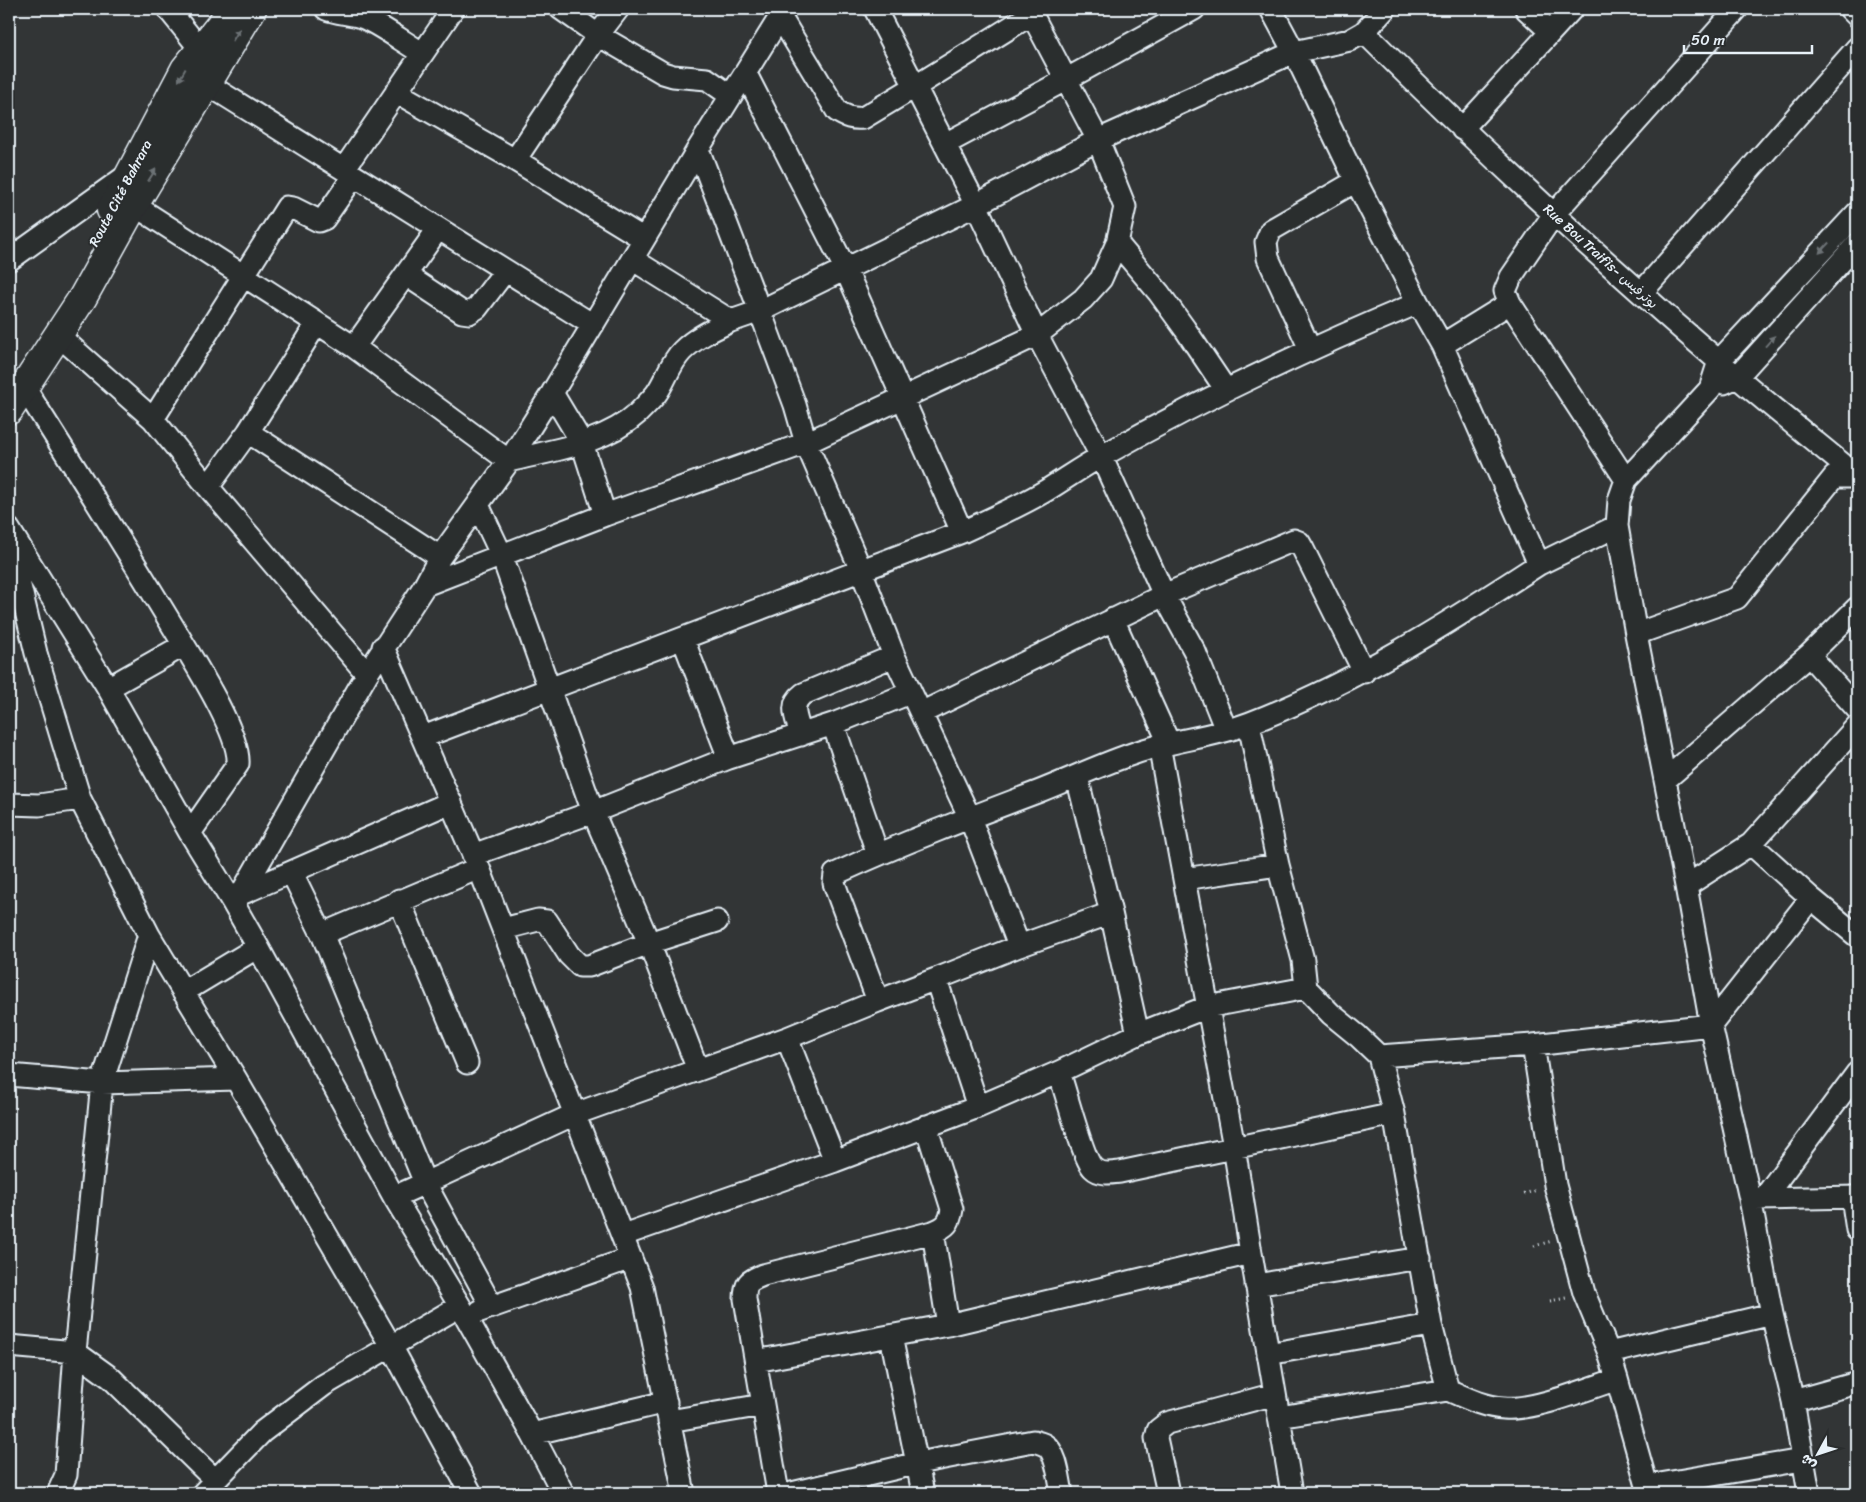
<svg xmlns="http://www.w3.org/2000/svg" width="1866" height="1502" viewBox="0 0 1866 1502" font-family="Sriracha,'Playpen Sans Arabic',sans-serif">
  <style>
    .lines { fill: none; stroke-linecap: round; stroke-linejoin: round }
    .minor-casing { stroke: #e8f1f8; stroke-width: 25 }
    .major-casing { stroke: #e8f1f8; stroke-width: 31 }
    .path { stroke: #e8f1f8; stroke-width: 3; stroke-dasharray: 1 4; stroke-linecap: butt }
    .minor { stroke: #2a2d2e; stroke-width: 21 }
    .major { stroke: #2a2d2e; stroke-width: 28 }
    .oneway { fill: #6c7275 }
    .labels { text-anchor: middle; stroke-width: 4; stroke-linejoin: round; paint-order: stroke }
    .street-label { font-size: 14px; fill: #e8f1f8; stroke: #2a2d2e }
  </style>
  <rect width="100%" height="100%" fill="#323536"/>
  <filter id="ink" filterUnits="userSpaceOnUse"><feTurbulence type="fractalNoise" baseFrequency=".02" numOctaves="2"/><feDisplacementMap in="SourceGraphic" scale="10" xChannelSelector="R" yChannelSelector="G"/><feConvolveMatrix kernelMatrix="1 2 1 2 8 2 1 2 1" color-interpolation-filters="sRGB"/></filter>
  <g filter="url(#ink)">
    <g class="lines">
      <defs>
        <path id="minor" d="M168,9L201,50L213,59
          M326,9C338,14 352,13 364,18C382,26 405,43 422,53
          M561,9L598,35L663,73L673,76L707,79L731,96
          M875,9L976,205L1037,335L1101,456L1164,595L1195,652L1226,730
          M1271,9L1294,52L1350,40L1364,32L1385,9
          M1526,9L1551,32
          M1850,9L1857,16
          M781,18L837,111C846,117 852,119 863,118L916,86L1032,14
          M1364,32C1484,152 1609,267 1738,378C1777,411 1817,443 1857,476
          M746,74L845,268L962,532
          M207,84L593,325
          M396,92L515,160L644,239
          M1462,129L1572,9
          M945,144L1067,79L1194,9
          M698,149L760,311L976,205L1098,140L1294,52L1356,181L1418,303
          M515,160L598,35L618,9
          M344,169L453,9
          M134,205L354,347L509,461C552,450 604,444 638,413C644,407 651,400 656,394C666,380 670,363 682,351C696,337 714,329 731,321
          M1117,243L1159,293L1185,329L1226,390
          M632,259L731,321L760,311L795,405L806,443L861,570L894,656L970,818L1019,946L1111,913L1077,777
          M9,260L129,174
          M406,275L462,312L469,313L477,308L505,271
          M1642,292L1857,48
          M1510,303L1442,345L1539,564L1617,526
          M58,335L153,419L208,487L367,674
          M354,347L438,229
          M1310,349L1268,258L1266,242L1271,230L1356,181
          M1724,383L1737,377L1857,244
          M24,387C74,466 124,545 172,625C189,654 241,733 238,764L190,833
          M552,393L582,443L605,515
          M153,419L287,207L293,208L319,221L324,219L354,176
          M248,432L440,557
          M1626,480L1510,303L1505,291L1511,277L1554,214L1737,9
          M208,487L248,432L317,323
          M478,505L502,556L593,812L649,943L698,1070L787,1038L878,1001
          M9,529L108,688L190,833L233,903L241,894L367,674L425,585L440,557L509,461L552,393L698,149L785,9
          M425,585L605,515L806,443L1037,335L1083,299L1101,279L1117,243L1125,207L1098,140L1029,9
          M1857,608L1809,655L1857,709
          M1113,619L1169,743
          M1636,634L1737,598L1834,477H1857
          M683,639L729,758
          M383,647L479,868L642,1287L684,1493
          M108,688L184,645
          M921,713L1164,595L1294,540L1299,542L1303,549L1364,672
          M1249,724L1278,865L1303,960L1306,988L1331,1014L1358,1036L1379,1056L1394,1114L1431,1325L1448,1390C1466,1398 1484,1407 1504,1408C1533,1411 1587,1389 1617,1379L1609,1353L1584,1293L1555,1185L1533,1045
          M801,735C797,719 788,705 803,694L894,656
          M423,737L962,532C991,519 1020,506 1047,490C1065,479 1083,466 1102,456C1204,398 1310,348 1418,303L1442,345
          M1159,745L1234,1147L1251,1253L1292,1493
          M1665,780L1809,655
          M9,804L39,805L80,799
          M1751,844L1811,898L1857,936
          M473,855L593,812L729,758L833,724
          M878,855L833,724L910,693
          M292,873L322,934L479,868
          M1184,879L1278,865
          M1686,886L1751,844L1857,726
          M241,894L451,802
          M399,900L467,1063
          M233,903L258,947L394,1197L460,1306L532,1434L563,1493
          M1111,913L1138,1034L1207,1007L1306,988
          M503,929L538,920L547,921L569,955L580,966H589L649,943L717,921
          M322,934L425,1183L575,1114L698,1070
          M149,935L236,1079L391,1346L471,1493
          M1019,946L936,979L978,1107L1059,1072
          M936,979L878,1001L840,900L834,883L835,874C902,843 971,817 1040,791C1073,778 1104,763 1138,752C1174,740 1214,737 1250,723C1354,683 1447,624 1539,564
          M183,992L258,947
          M1138,1034L1059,1072C1065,1089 1083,1159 1093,1168C1100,1175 1111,1173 1120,1172L1394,1114
          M787,1038L835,1161
          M1379,1056L1533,1045L1711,1025L1811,898
          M9,1075L102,1083L149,935L80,799L36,653L9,540
          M394,1197L425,1183L492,1307
          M1852,1197L1857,1230
          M1764,1198L1857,1073
          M1755,1199L1857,1197
          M933,1232L948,1325
          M623,1235L835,1161L978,1107
          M1256,1285L1420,1258
          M480,1311L631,1258
          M891,1336L923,1493
          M9,1346L75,1352L111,1378L215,1480
          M1609,1353L1772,1314
          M1268,1354L1431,1325
          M756,1361L948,1325L1251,1253
          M1617,1379L1649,1493
          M1793,1401L1857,1383
          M1279,1417L1448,1390
          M669,1421L763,1405
          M532,1434L666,1402
          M1648,1486L1802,1460
          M58,1493L66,1475L75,1352L102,1083L236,1079
          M203,1493L262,1432L324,1385L460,1306
          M778,1493L745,1299C745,1282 749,1281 763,1275L933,1232C946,1227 950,1223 952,1209L926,1126
          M792,1493L918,1463L1033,1441C1037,1442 1041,1443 1045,1445C1057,1452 1059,1480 1062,1493
          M1168,1493L1156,1438L1158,1430L1167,1423L1275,1394
          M1809,1493L1793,1401L1772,1314L1750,1199L1711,1025L1686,886L1636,634L1617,526L1619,500L1626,480L1710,389L1719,361L1857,213"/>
        <path id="major" d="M111,210L185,69L233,9
          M9,410L83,297L134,205L252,9"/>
      </defs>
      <!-- minor casing -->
      <use href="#minor" class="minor-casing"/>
      <!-- major casing -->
      <use href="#major" class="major-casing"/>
      <!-- path -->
      <path class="path" d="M1524,1194L1537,1190
        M1534,1246L1552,1241
        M1550,1301L1566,1298"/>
      <!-- minor -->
      <use href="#minor" class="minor"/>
      <!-- major -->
      <use href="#major" class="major"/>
    </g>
    <!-- one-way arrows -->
    <defs><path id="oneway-solid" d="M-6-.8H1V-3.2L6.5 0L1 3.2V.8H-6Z" transform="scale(1.25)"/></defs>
    <g class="oneway">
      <use href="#oneway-solid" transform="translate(236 35) rotate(-59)"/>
      <use href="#oneway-solid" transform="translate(182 75) rotate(119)"/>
      <use href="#oneway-solid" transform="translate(152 175) rotate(-58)"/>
      <use href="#oneway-solid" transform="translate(1824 248) rotate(133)"/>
      <use href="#oneway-solid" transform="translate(1770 341) rotate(-48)"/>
    </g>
  </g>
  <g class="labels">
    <!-- street labels -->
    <g class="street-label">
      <text transform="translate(120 193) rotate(-62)" y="5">Route Cité Bahrara</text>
      <text transform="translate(1601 256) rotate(42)" y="5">Rue Bou Traifis- بوترفيس</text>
    </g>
  </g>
  <!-- margin -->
  <rect width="1866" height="1502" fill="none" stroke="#2a2d2e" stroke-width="30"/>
  <rect x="15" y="15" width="1836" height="1472" fill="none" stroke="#e8f1f8" stroke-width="2" filter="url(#ink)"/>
  <!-- north arrow -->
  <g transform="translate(1818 1454) rotate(230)" stroke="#2a2d2e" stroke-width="4" paint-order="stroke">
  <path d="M0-4L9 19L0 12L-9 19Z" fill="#e8f1f8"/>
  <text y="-8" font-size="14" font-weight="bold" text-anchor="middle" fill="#e8f1f8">ش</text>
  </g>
  <!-- scale -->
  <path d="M1684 45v8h128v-8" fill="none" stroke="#e8f1f8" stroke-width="2.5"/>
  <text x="1691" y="45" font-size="15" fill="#e8f1f8" stroke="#2a2d2e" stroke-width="4" paint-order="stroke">50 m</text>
</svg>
